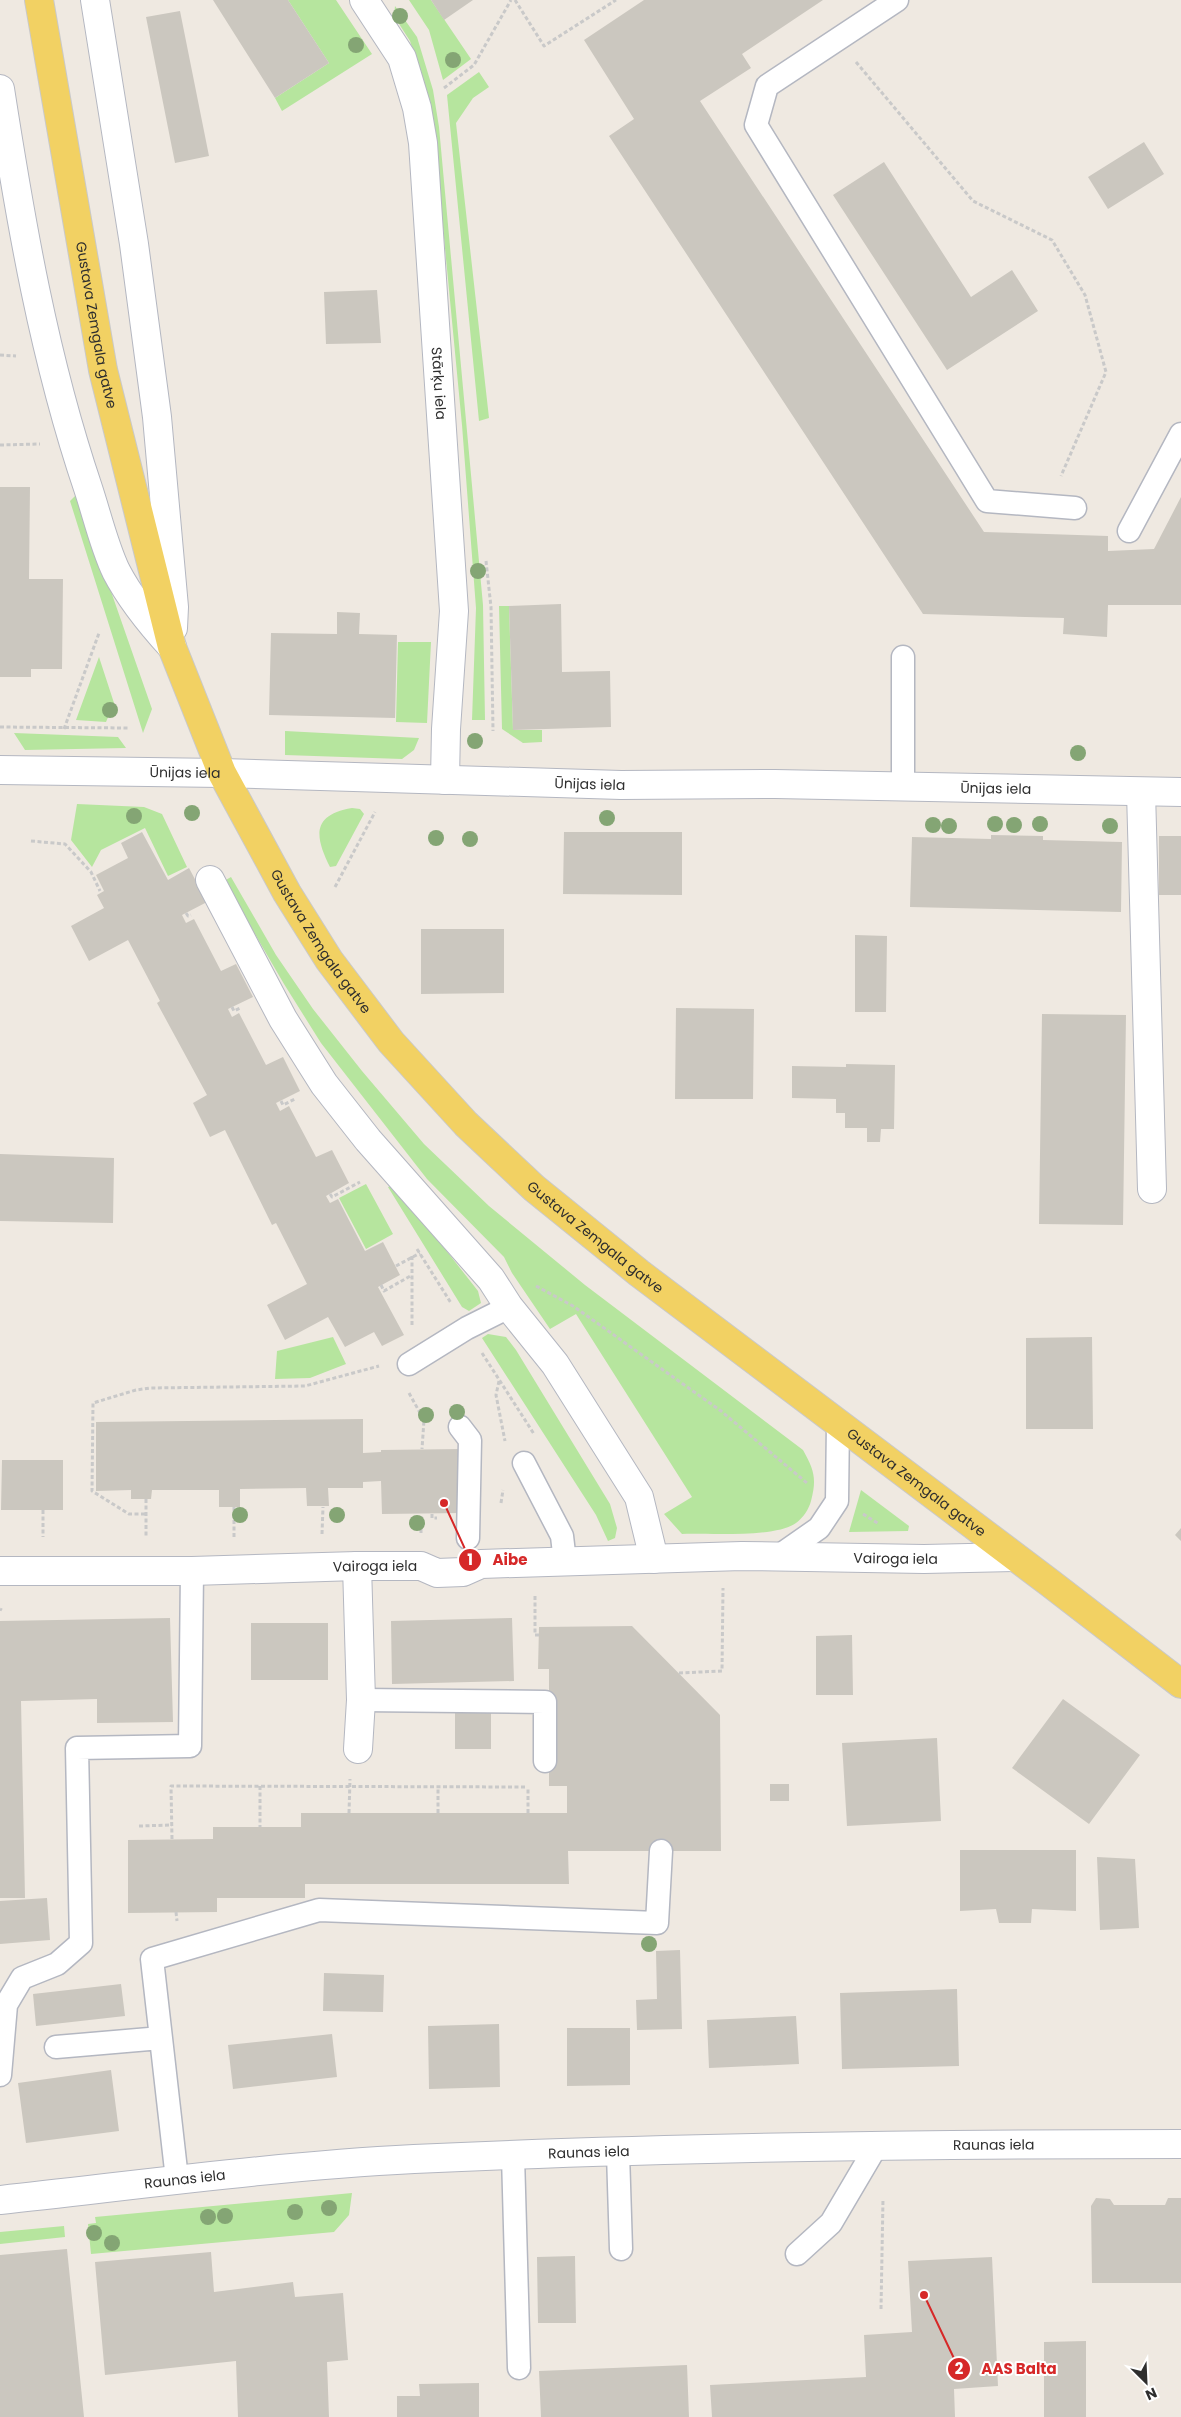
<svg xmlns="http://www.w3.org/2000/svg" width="1181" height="2417" viewBox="0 0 1181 2417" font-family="Poppins,sans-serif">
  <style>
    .green { fill: #b6e59e }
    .building { fill: #cbc7bf }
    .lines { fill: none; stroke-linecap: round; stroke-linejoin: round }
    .lane-casing { stroke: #b4b7c1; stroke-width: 25 }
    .street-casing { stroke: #b4b7c1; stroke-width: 30 }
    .primary-casing { stroke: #c9c9c9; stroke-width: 30 }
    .path { stroke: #c9c9c9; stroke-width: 3; stroke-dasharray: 4 2.5; stroke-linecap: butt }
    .lane { stroke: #fff; stroke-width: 22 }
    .street { stroke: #fff; stroke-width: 28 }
    .primary { stroke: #f2d163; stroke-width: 28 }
    .tree { fill: #84a574 }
    .labels { text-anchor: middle; stroke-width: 4; stroke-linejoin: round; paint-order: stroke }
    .street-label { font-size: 14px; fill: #2e2e2e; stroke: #fff }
    .leader { fill: none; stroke: #d62828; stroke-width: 2 }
    .callout-dot { fill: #d62828; stroke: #fff; stroke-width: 2 }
    .mark-label { font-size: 15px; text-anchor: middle; font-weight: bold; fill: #fff }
    .callout-label { font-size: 15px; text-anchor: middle; font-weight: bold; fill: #d62828; stroke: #fff; stroke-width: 4; stroke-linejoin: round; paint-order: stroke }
  </style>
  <rect width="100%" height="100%" fill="#efe9e1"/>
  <!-- green -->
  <path class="green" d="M288,0H336L372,54L282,111L275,98L329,63Z
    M409,0H431L471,59L443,80L429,30Z
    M395,6L417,37L433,90L439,127L483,605L485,720H472L476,608L462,425L435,144L426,92L410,41L394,16Z
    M479,72L489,87L473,98L456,123L489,418L479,421L447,95Z
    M77,494L152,709L143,733L70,501Z
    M499,606H509L513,730H542V742L523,743L502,729Z
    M398,642H431L427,723L396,722Z
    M99,657L114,703L106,722L76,720Z
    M285,731L419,738L414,750L402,759L285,755Z
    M14,733L118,737L126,748L25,750Z
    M77,804L144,807L162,814L187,867L168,876L145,828L101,850L92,867L71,840Z
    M352,808L360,809L364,814L336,866L330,867C315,837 311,815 352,808Z
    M231,877L276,955L313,1009L362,1071L424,1144L489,1206L585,1285L803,1450C814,1470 817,1478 811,1501C809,1509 803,1518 796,1523C776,1538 709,1533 682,1534L664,1514L692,1497L576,1314L550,1329L512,1273L504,1257L427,1179L321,1043L284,984L224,881Z
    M366,1184L393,1234L366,1249L339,1198Z
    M394,1184L478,1291L481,1303L469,1311L462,1307L388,1187Z
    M488,1334L506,1337L516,1350L610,1504L617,1528L615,1538L608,1541L596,1515L482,1338Z
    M333,1337L346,1364L310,1378L275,1379L277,1351Z
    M861,1490L909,1526L908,1531L849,1532Z
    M352,2193L349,2215L334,2232L91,2254L88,2224L96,2223L95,2217Z
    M64,2226L65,2237L0,2244V2232Z"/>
  <!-- building -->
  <path class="building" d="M213,0H288L329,63L275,98Z
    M431,0H473L444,20Z
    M644,0H823L742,54L751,68L700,101L984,532L1108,536V551L1154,549L1181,497V605H1108L1107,637L1063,634L1064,618L923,614L609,136L634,119L584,40Z
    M180,11L209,156L175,163L146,17Z
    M1144,142L1164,174L1108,209L1088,177Z
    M884,162L971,297L1012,270L1038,311L947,370L833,195Z
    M377,290L381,343L326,344L324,292Z
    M0,487H30L29,579H63L62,669H31V677H0Z
    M561,604L562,672L610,671L611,727L513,730L509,606Z
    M337,612L360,613L359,634L397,635L395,718L269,715L271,633L337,634Z
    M142,832L168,880L189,868L207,902L182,915L186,923L194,919L221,971L236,964L253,997L228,1009L232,1017L239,1013L266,1065L283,1057L300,1091L276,1103L280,1111L289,1106L316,1157L332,1150L349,1183L326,1196L330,1203L338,1199L365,1251L383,1242L400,1275L378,1287L404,1335L382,1346L374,1332L345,1347L328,1317L285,1340L267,1305L307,1284L276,1223L272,1225L225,1130L210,1137L193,1103L207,1095L157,1003L160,1001L128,940L89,961L71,926L104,908L97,895L104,891L96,875L128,858L121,843Z
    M564,832H682V895L563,894Z
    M991,835L1043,836V840L1122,842L1121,912L910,907L912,837L991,839Z
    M1159,836H1181V895H1159Z
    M421,929H504V993L421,994Z
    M855,935L887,936L886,1012H855Z
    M676,1008L754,1009L753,1099H675Z
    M1042,1014L1126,1015L1123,1225L1039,1224Z
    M846,1064L895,1065L894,1129H881L880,1142H867V1128H845V1113H836V1099L792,1098V1066L846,1067Z
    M0,1154L114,1158L113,1223L0,1221Z
    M1092,1337L1093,1429H1026V1338Z
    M363,1419V1453L381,1452V1450L462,1449V1513L382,1514L381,1481L363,1482V1488H328L329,1506H307L306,1488L240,1489V1507H219V1490H152L151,1499H131V1490L96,1491V1422Z
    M2,1460H63V1510H1Z
    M1181,1528V1541L1175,1535Z
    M170,1618L173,1722L97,1723V1699L21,1701L25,1898H0V1621Z
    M512,1618L514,1681L392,1684L391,1621Z
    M251,1623H328V1680H251Z
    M632,1626L720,1715L721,1851H568L569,1884H305V1898H217V1912L128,1913V1840L213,1839V1827H301V1813H567V1786H549V1669H538L539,1627Z
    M852,1635L853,1695H816V1636Z
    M1063,1699L1140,1755L1089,1824L1012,1768Z
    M491,1712V1749H455V1713Z
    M937,1738L941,1821L847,1826L842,1743Z
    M770,1784H789V1801H770Z
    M960,1850H1076V1911L1032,1909L1031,1923H999L996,1909L960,1911Z
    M1097,1857L1135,1859L1139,1928L1100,1930Z
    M47,1898L50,1940L0,1944V1901Z
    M680,1950L682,2029L637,2030L636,2000L657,1999L656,1951Z
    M324,1973L384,1975L383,2012L323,2011Z
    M121,1984L125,2016L36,2026L33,1994Z
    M957,1989L959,2066L842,2069L840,1993Z
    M796,2016L799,2064L709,2068L707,2020Z
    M499,2024L500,2087L429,2089L428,2026Z
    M567,2028H630V2085L567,2086Z
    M332,2034L337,2077L233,2089L228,2045Z
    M111,2070L119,2131L26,2143L18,2083Z
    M1096,2198L1110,2199L1114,2205H1165L1168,2198H1181V2283H1092L1091,2206Z
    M67,2249L84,2417H0V2255Z
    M211,2252L214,2292L293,2282L295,2297L343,2293L348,2360L327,2362L329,2417H238L236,2361L105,2375L95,2262Z
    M575,2256L576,2323H538L537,2257Z
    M992,2257L998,2386L954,2389L955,2417H712L710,2385L866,2377L864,2335L912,2332L908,2261Z
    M1086,2341V2417H1044V2342Z
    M687,2365L689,2417H541L539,2371Z
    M479,2383V2417H397V2396H420L419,2384Z"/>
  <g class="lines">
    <defs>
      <path id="lane" d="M897,0L767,86L756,125L987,501L1075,508
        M1129,531L1181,434
        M903,657V787
        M409,1364L467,1328L509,1307
        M460,1427L470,1440L468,1538
        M524,1463L562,1536L565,1562
        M776,1558L819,1528L837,1501L838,1422
        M361,1700L545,1702V1761
        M56,2047L161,2038
        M0,2075L6,2005L22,1978L57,1964L81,1943L77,1748L190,1746L192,1571
        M618,2153L621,2249
        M513,2156L519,2368
        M177,2179L152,1959L319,1910L657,1923L661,1851
        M797,2254L831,2223L877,2145"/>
      <g id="street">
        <path d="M95,0L134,244L157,417L174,607L173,628"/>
        <path id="s1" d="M364,0L402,58L417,108L423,143L454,611L446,729L445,780"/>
        <path d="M0,89C21,224 44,358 88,488C97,515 104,546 116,571C131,600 151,624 172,647"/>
        <path id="s2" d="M0,770L222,773L621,785L775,784L1181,792"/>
        <path d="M1141,792L1152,1189"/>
        <path d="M210,880L283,1019L324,1084L368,1140L491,1279L509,1307L555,1364L639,1497L654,1559"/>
        <path d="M357,1566L361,1700L358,1749"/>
        <path id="s3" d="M0,1571H192L357,1566H421L437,1573L463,1572L481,1564L742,1556L924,1559L1014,1557"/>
        <path id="s4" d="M0,2200C138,2185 276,2166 414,2159C670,2147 925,2144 1181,2144"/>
      </g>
      <g id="primary">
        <path id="s5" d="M39,0L103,370L172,647L222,773L287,893L329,960L391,1042L466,1124L534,1188L639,1273L1050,1583L1181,1684"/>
      </g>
    </defs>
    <!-- lane casing -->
    <use href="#lane" class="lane-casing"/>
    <!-- street casing -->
    <use href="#street" class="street-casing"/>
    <!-- primary casing -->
    <use href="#primary" class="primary-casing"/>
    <!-- path -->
    <path class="path" d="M515,0L544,46L616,0
      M856,62L973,201L1052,240L1085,295L1106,372L1061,476
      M444,88L474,65L511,0
      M0,355L16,356
      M0,445L40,444
      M486,561L491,607L493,731
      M0,727L130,728
      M64,729L99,633
      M31,841L65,844L91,872L100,891
      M335,887L375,812
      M186,913L188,916L191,915
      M232,1007L234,1011L240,1008
      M281,1101L283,1105L295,1099
      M330,1194L332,1197L360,1182
      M417,1249L451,1303
      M412,1256V1326
      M396,1266L420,1253
      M381,1285L384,1291L412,1275
      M536,1286L573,1306L721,1411L807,1483
      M482,1353L534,1434
      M499,1381L496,1395L505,1441
      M409,1393L424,1420L422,1449
      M146,1499V1537
      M501,1503L503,1490
      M234,1507V1538
      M43,1510V1537
      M145,1514H129L92,1491L93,1403L136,1390L150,1388L305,1386L379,1366
      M432,1514V1518H437
      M863,1514L879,1524
      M421,1533V1514
      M322,1534L323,1507
      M535,1596V1635H539
      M0,1609L2,1610
      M679,1673L722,1671L723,1588
      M260,1786V1827
      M349,1813L350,1779
      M438,1813V1788
      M528,1813V1787
      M139,1826L172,1825
      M172,1839L171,1786L527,1787
      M176,1912L177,1921
      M881,2309L883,2199"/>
    <!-- lane -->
    <use href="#lane" class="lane"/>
    <!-- street -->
    <use href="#street" class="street"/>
    <!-- primary -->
    <use href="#primary" class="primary"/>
  </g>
  <!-- trees -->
  <g class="tree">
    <circle cx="400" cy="16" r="8"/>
    <circle cx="356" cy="45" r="8"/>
    <circle cx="453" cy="60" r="8"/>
    <circle cx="478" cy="571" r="8"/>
    <circle cx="110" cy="710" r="8"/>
    <circle cx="475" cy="741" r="8"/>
    <circle cx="1078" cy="753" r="8"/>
    <circle cx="192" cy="813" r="8"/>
    <circle cx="134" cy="816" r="8"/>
    <circle cx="607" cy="818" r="8"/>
    <circle cx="995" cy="824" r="8"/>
    <circle cx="1040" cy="824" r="8"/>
    <circle cx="933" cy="825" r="8"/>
    <circle cx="1014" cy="825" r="8"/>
    <circle cx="949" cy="826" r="8"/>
    <circle cx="1110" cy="826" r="8"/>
    <circle cx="436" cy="838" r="8"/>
    <circle cx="470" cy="839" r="8"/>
    <circle cx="457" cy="1412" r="8"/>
    <circle cx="426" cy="1415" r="8"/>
    <circle cx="240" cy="1515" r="8"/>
    <circle cx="337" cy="1515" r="8"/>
    <circle cx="417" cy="1523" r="8"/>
    <circle cx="649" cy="1944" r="8"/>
    <circle cx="329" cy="2208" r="8"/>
    <circle cx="295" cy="2212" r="8"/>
    <circle cx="225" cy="2216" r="8"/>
    <circle cx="208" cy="2217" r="8"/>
    <circle cx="94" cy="2233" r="8"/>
    <circle cx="112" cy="2243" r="8"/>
  </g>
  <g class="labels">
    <!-- street labels -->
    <g class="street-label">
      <text dy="5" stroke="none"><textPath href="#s5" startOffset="330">Gustava Zemgala gatve</textPath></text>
      <text dy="5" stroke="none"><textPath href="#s1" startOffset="398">Stārķu iela</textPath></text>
      <text dy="5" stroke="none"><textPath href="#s2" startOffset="185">Ūnijas iela</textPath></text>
      <text dy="5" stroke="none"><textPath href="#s2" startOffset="590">Ūnijas iela</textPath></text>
      <text dy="5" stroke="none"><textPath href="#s2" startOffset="996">Ūnijas iela</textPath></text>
      <text dy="5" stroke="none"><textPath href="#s5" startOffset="992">Gustava Zemgala gatve</textPath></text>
      <text dy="5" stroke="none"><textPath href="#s5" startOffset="1398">Gustava Zemgala gatve</textPath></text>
      <text dy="5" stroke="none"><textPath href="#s5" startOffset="1802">Gustava Zemgala gatve</textPath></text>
      <text dy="5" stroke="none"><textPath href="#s3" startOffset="899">Vairoga iela</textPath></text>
      <text dy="5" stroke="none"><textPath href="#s3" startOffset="375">Vairoga iela</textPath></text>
      <text dy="5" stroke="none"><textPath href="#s4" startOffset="996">Raunas iela</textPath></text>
      <text dy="5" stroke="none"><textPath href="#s4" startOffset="591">Raunas iela</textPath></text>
      <text dy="5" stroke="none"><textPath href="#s4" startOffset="186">Raunas iela</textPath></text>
    </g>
  </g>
  <!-- callouts -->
  <path class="leader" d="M444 1503L470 1560M924 2295L959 2369"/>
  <g class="callout-dot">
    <circle cx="444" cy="1503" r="5"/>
    <circle cx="924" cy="2295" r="5"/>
    <circle cx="470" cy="1560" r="12"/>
    <circle cx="959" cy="2369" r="12"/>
  </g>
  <g class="mark-label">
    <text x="470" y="1565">1</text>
    <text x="959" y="2374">2</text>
  </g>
  <g class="callout-label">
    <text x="510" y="1565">Aibe</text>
    <text x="1019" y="2374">AAS Balta</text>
  </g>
  <!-- north arrow -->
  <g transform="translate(1146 2382) rotate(156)" stroke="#ffffff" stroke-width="4" paint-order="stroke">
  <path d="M0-4L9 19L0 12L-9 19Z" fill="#2e2e2e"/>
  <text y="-8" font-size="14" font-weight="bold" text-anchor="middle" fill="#2e2e2e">N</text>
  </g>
</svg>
